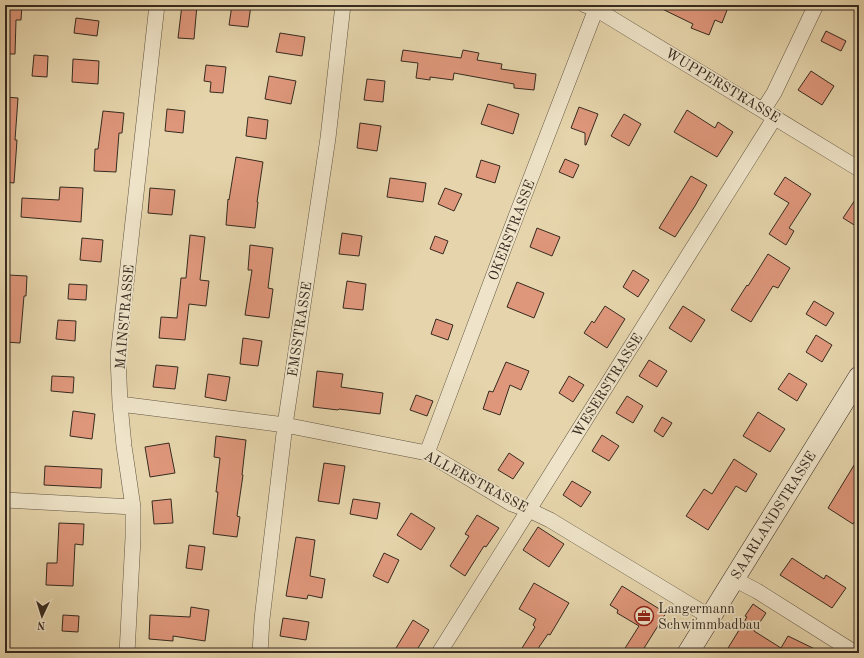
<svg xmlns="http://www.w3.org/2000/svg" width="864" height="658" viewBox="0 0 864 658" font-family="'Old Standard TT',serif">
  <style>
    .building { fill: #df977b; stroke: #362b20 }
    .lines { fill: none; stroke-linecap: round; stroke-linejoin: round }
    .street-casing { stroke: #625643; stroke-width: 16 }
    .secondary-casing { stroke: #362b20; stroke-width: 22 }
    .street { stroke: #efe4c9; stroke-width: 15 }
    .secondary { stroke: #efe4c9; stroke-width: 21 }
    .labels { text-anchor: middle; stroke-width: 3.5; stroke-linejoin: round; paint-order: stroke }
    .street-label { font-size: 14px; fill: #362b20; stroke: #efe4c9 }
    .poi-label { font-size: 14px; fill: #362b20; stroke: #efe4c9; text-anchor: start }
  </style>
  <rect width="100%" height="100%" fill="#e6d5ac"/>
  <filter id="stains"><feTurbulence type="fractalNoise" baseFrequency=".005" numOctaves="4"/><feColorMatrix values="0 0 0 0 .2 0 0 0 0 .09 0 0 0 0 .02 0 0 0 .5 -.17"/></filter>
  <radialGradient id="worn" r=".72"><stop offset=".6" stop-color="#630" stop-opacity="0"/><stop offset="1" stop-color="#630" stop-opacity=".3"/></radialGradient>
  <!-- building -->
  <path class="building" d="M5,5H22L21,20H16L15,54H5Z
    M182,5H197L194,39L178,38Z
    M232,5H251L248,27L229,25Z
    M654,5H729L722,23L715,20L709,35L691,28L693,24Z
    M76,18L99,21L97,36L74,33Z
    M826,31L846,41L841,51L821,41Z
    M280,33L305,37L302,56L276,52Z
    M403,50L461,58L463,50L479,53L477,60L502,64L501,69L536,74L534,90L514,88V84L454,73L453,80L430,77V80L416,78L418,63L401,61Z
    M34,55L48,56L47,77L32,76Z
    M73,59L99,61L98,84L72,82Z
    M206,65L226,67L223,93L210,92L211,82L204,81Z
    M811,71L834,86L822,105L798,90Z
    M269,76L296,81L291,104L265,99Z
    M367,79L385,81L383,102L364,100Z
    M5,97L18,98L15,140H17L14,183L5,182Z
    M488,104L519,114L513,134L481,124Z
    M579,107L598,114L586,145H585V133L571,128Z
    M167,109L185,111L183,133L165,131Z
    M687,110L715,128L718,122L733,132L717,157L674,132Z
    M103,111L124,113L122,133H119L116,172L94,171L95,149H98Z
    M624,114L641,124L629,146L611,136Z
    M248,117L268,120L266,139L246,136Z
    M360,123L381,126L377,151L357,148Z
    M236,157L263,162L257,202H258L255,228L226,225L228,199L229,200Z
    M565,159L579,165L573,178L559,172Z
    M481,160L500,166L495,183L476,177Z
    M691,176L707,185L695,206L675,237L659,228Z
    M785,177L811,194L789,228L794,231L786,245L769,234L789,203L774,194Z
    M390,178L426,183L423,202L387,197Z
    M60,187L83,188L81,222L21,217L22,198L59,200Z
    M150,188L175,190L172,215L148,213Z
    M445,188L462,194L454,211L438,204Z
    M859,194V228L843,218Z
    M537,228L560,237L552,256L530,247Z
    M342,233L362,236L359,256L339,254Z
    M190,235L205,237L200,280L209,281L206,306L189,304L185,340L159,338L161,317L177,318L181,278H186Z
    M435,236L448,241L443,254L430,249Z
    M82,238L103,240L101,262L80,260Z
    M250,245L273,248L268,288L273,289L269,318L245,315L252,270H248Z
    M768,254L790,268L778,288L773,286L751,322L731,310L747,285L748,286Z
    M633,270L649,280L638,297L623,287Z
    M8,275L27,276L26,296H24L20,343L5,342V311Z
    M347,281L366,284L363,310L343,308Z
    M517,282L544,293L534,318L507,307Z
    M69,284L87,285L86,300L68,299Z
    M814,301L834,313L826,326L806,314Z
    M605,306L625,319L607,348L584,333L592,321L594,323Z
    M683,306L705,320L691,342L669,328Z
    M436,319L453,325L448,340L431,334Z
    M58,320L76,321L75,341L56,339Z
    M816,335L832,345L822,362L806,352Z
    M243,338L262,341L258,366L240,364Z
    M649,360L667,371L657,387L639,376Z
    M506,362L529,371L521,390L510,385L500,415L483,409L489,391L493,392Z
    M156,365L178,367L175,389L153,387Z
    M317,371L343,374L341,387L383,393L380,414L339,409L338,410L313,407Z
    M789,373L807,384L797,401L778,389Z
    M208,374L230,377L226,401L205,397Z
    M52,376L74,377L73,393L51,391Z
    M569,376L584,385L573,402L559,393Z
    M416,395L433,401L427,416L410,410Z
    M627,396L643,406L633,423L616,413Z
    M73,411L95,414L92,439L70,436Z
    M758,412L785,429L770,452L743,436Z
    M662,417L672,423L663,437L654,431Z
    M602,435L619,446L609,461L592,451Z
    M216,436L246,440L242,475H243L237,516L240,517L237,537L213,534L218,492H216L220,458L214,457Z
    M169,443L175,473L150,477L145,447Z
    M509,453L524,463L513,479L498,470Z
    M859,457V514L853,524L828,508Z
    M734,459L757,474L746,492L736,486L708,530L686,516L704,489L712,494Z
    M324,463L345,466L339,504L318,501Z
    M45,466L102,469L101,488L44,485Z
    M572,481L591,492L581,507L563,495Z
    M171,499L173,523L154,524L152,501Z
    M353,499L380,503L377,519L350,514Z
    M411,513L435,528L421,550L397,535Z
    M477,515L499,528L486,547L484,546L465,576L450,566L469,536L465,534Z
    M59,523L84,524L83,545L75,544L73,586L46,585L47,563H57Z
    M538,527L564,544L549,567L523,550Z
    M296,537L315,540L310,576L325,579L322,598L308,595L307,599L286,596Z
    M189,545L205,547L202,570L186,568Z
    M384,553L399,560L388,583L373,576Z
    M792,558L824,579L826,575L846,588L832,608L780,575Z
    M534,583L569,603L550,635L548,634L535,653H519L535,627L533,625L536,619L519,609Z
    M622,586L666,613L641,653H622L639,626L617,613L618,610L610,605Z
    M753,604L766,613L754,631L781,648L788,636L823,653H725L747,617L745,616Z
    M191,607L209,610L205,641L173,636V641L149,639L150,615L190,617Z
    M63,615L79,616L78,632L62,631Z
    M283,618L309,622L306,640L280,636Z
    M413,620L429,630L415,653H393Z"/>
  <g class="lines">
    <defs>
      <path id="street" d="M585,5L596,9L859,169
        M763,110L774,93L816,5
        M120,404L285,425L427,453L512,504L529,510L550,520L710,617
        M427,453L505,245L596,9
        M5,500L133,507
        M734,579L757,591L849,649L853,653
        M127,653L133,538V507L124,446L120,404L118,356L157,5
        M260,653L262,619L285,425L328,138L343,5
        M439,653L775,117"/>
      <path id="secondary" d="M688,653L859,377"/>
    </defs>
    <!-- street casing -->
    <use href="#street" class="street-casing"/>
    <!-- secondary casing -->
    <use href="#secondary" class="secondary-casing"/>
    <!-- street -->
    <use href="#street" class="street"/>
    <!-- secondary -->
    <use href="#secondary" class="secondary"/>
  </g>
  <!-- icons -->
  <defs>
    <symbol id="office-ring" viewBox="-11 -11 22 22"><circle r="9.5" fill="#efe4c9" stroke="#8f2418" stroke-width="1.5"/><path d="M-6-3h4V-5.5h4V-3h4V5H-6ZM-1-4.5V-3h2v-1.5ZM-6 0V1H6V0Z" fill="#8f2418"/></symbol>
  </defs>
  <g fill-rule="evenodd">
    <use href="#office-ring" x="633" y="605" width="22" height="22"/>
  </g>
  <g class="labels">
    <!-- street labels -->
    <g class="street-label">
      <text transform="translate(723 85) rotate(31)" y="5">WUPPERSTRASSE</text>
      <text transform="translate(511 230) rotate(-69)" y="5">OKERSTRASSE</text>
      <text transform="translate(124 317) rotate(-85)" y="5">MAINSTRASSE</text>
      <text transform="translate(299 329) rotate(-81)" y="5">EMSSTRASSE</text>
      <text transform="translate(607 385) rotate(-58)" y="5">WESERSTRASSE</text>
      <text transform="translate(476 481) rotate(28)" y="5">ALLERSTRASSE</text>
      <text transform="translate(773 515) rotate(-58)" y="5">SAARLANDSTRASSE</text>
    </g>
    <!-- poi labels -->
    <g class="poi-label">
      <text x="658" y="613">Langermann<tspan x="658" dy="16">Schwimmbadbau</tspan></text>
    </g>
  </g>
  <!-- margin -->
  <rect width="864" height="658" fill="none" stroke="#e6d5ac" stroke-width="20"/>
  <rect x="6" y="6" width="852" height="646" fill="none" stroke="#362b20" stroke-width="2"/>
  <rect x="10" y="10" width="844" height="638" fill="none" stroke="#362b20"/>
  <!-- north arrow -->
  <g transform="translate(42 616) rotate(184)" stroke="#efe4c9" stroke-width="3" paint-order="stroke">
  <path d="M0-3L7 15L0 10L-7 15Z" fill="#362b20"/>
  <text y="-6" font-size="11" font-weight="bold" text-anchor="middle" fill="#362b20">N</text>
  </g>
  <rect width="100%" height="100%" filter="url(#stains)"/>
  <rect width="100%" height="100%" fill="url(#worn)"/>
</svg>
